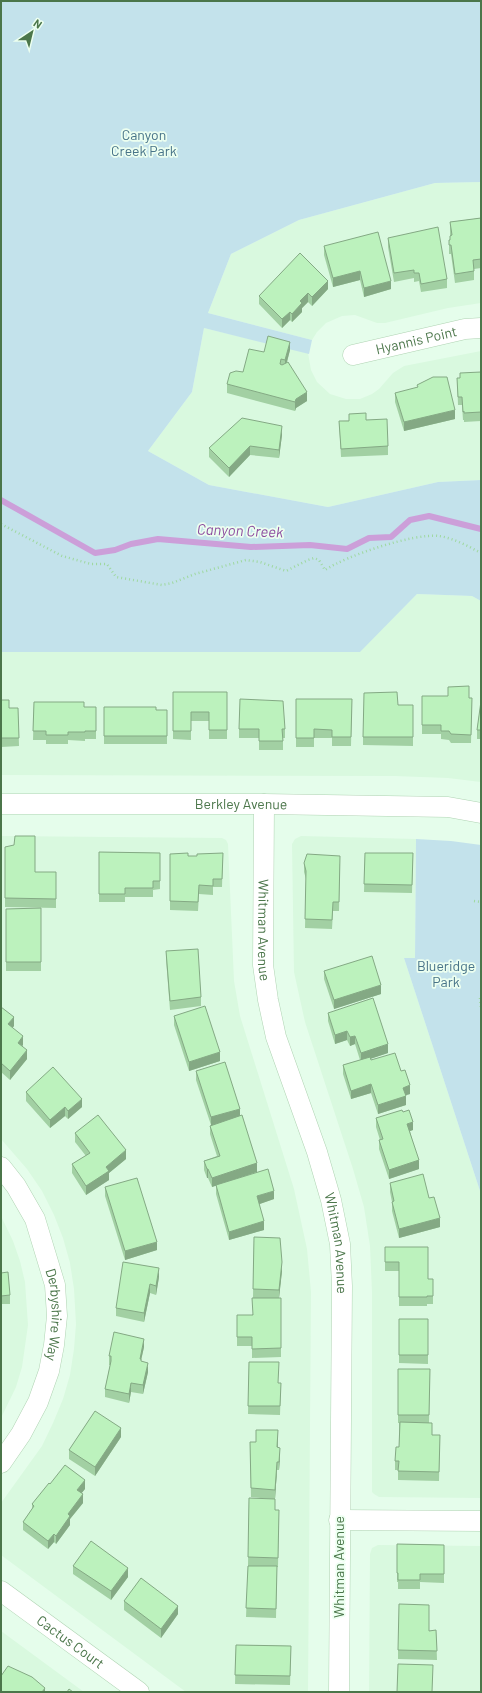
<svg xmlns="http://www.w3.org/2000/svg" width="482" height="1693" viewBox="0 0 482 1693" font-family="Barlow,sans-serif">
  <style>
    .residential { fill: #d9f9df }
    .green { fill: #c3e2eb }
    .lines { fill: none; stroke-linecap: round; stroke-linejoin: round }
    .stream { stroke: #cc9fd9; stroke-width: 6 }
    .minor-casing { stroke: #b0d3b3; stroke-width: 21 }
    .path { stroke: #9fd8a0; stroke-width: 2.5; stroke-dasharray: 1 3; stroke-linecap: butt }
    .minor { stroke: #fff; stroke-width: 20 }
    .wall { fill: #a2d0a3 }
    .shaded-wall { fill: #84a984 }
    .building { fill: #bcf2bd; stroke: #84a984 }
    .labels { text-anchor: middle; stroke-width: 3.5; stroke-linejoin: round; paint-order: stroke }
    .park-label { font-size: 14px; fill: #477388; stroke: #ecfff0 }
    .street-label { font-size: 14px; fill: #4b764a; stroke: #ecfff0 }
    .water-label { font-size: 15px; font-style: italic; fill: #8d4c9f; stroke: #ecfff0 }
  </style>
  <rect width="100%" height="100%" fill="#e5fdeb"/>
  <!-- residential -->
  <path class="residential" d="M481,182V303L448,308L385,323H377L355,315L342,316L326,323L317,332L312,340L208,313L231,254L299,220L435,183Z
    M204,328L308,353L311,370L317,382L330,394L346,399H360L372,394L379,389L393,373L404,366L481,351V480L438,482L328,507L209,485L148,451L192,392Z
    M417,594L472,596L481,601V782L448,778L395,776L1,775V652H359Z
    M1,836L222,838L226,840L228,844L234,981L240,1016L294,1189L307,1249L311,1292L308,1692H186L1,1555V1503L42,1446L53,1423L63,1399L70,1375L74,1349L76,1324L74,1289L70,1263L63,1238L54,1215L42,1191L27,1169L1,1139Z
    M301,836L416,839L415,958H404L481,1194V1498L379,1497L374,1494L372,1492V1292L370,1246L364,1207L353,1169L305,1022L294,972L292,844L295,839Z
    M1,1216L13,1241L20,1261L25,1282L28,1325L22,1367L16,1387L1,1418Z
    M378,1545L481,1546V1692H369L370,1554L372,1548Z
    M1,1631L84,1692H1Z"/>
  <!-- green -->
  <path class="green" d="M1,1H481V182L435,183L299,220L231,254L208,313L312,340L309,354L204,328L192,392L148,451L209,485L328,507L438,482L481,480V601L472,596L417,594L360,652H1Z
    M416,839L451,841L481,845V1194L404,958H415Z"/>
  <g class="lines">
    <!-- stream -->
    <path class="stream" d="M1,500L95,553L115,550L131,544L158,539L251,547L310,545L347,549L369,538L391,537L410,520L429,516L481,529"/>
    <defs>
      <g id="minor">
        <path id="s1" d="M353,355L465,329L481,328"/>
        <path id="s2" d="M1,804H264L448,807L481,813"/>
        <path id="s3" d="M264,804L263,965L268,1000L276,1037L317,1152L331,1200L340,1244L342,1286L339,1692"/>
        <path id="s4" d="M1,1167L16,1186L35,1219L55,1285L57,1316L54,1345L49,1371L38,1402L21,1434L1,1463"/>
        <path d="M339,1520L481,1521"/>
        <path id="s5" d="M1,1591L139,1692"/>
      </g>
    </defs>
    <!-- minor casing -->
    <use href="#minor" class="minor-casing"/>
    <!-- path -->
    <path class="path" d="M1,524L62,556L91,564H107L116,577L162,585L172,583L195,574L246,560L260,562L286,571L308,560L314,558L319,560L325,570C346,556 413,533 439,536C453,538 468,546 481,553
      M474,901L481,902
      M480,998L481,1009"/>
    <!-- minor -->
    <use href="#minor" class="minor"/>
  </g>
  <!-- wall -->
  <path class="wall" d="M481,218V268L474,269V280L455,283L451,254H449V240H450V222Z
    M388,238L447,279V288L421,292L419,281L414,282V278L394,282L388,247Z
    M324,246L391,289L364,297L360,280L333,287L324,255Z
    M328,289L312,306L308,302L302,308V312L292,322L290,320L282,328L259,304V296Z
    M290,350L287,362L307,401L296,408L295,411L227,393V384L243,372L264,352Z
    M481,372V421L464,422V420H463L462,405H458L457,378H460Z
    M395,393L455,419L404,431L395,402Z
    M366,420L388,446V455L341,457L339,421Z
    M282,435L279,458L250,455L229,477L209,457V448Z
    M173,692H227V739H209V721H191V740L173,739Z
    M422,696L472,698L471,743H451L449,740L441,739V734H422Z
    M296,699H352L351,746H332V738H314V747H296Z
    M1,700L9,708H18L19,746L1,747Z
    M481,701V739H477V730Z
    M34,702L84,707H96V739H85V741L68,740V744H46V740H33Z
    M413,705V746L363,745V737Z
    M104,707L156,710H167V744H104Z
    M239,729H285V738H283V750H259V738H239Z
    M5,847L35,872H56V908L5,907Z
    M99,852L160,853V889L153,890V897H125V902H99Z
    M223,853L222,887H213V895L199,894L198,911L170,910V854L188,856H197Z
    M365,853H413L412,893L364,892Z
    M304,863L340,864L339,911H333L332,929L305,928L306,879L304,872Z
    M41,908V971H6V909Z
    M166,951L201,997V1006L170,1010L166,959Z
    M324,971L381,994L334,1009L324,979Z
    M1,1007L14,1026L12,1028L23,1045L22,1046L27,1059L10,1080L1,1072Z
    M328,1013L388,1053L370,1059L371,1060L401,1071L410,1094L406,1095V1105L378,1114L371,1093L351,1099L343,1074V1065L360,1060L355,1044L350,1046L347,1040L335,1044L328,1021Z
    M174,1016L220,1061L189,1071L174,1025Z
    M196,1071L240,1116L257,1172L212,1187L208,1178H207L204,1170V1161L217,1156L210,1134V1126L211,1125L196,1080Z
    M26,1092L82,1107L68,1119L65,1116L50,1128L26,1101Z
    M376,1118L413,1130L410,1131L419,1169L389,1179L379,1149V1140H380L376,1127Z
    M75,1133L126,1159L109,1173V1180L86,1195L72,1173V1164L86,1156L75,1142Z
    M390,1183L440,1227L399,1238L392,1211V1202L390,1192Z
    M216,1185L274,1199L259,1204L264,1230L229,1240L216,1194Z
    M105,1187L157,1250L125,1260L105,1196Z
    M254,1237L282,1271L279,1298H281V1357L252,1358V1346H237V1315H252L264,1298H253Z
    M385,1247L428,1279H433V1304H427V1306H399V1271H385Z
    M1,1273L10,1295V1304H1Z
    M159,1277L156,1295L150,1293L144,1322L116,1316V1308Z
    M399,1319H428V1364L399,1363Z
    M144,1347L141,1361L148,1372L143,1394L131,1392L129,1403L105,1397V1389L110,1365H109V1356Z
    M249,1362L278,1383H281L280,1415L248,1414Z
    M398,1369H430L429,1423L432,1435H440L439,1481L398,1480V1470H395V1461L399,1447V1423H398Z
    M121,1437L95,1476L69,1459V1450Z
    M278,1439V1448L280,1457L279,1470H277L275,1499V1510H279L278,1567H277L276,1618L246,1617L248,1566L249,1498L270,1499L251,1497L250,1442H256Z
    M85,1489L81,1493L83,1503L70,1519V1525L56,1544L54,1542L48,1549L23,1530V1522L32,1509V1504Z
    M397,1544L444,1545V1583L420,1582V1589H398V1582H397Z
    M73,1566L128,1577L111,1600L73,1574Z
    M124,1601L178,1614L161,1638L124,1610Z
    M436,1630L437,1660L398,1659V1650L429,1631Z
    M236,1645L291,1646L290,1685L235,1684Z"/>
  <!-- shaded-wall -->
  <path class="shaded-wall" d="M360,271V280L333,287V278Z
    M328,281V289L312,306V297Z
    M391,281V289L364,297V288Z
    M308,293V302L302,308V312L292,322V314L300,301Z
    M290,312V320L282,328V319Z
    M290,342V350L285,369V360Z
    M307,392V401L296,408L295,411V402L296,399Z
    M455,410V419L404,431V422Z
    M282,426V435L279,458V450Z
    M250,446V455L229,477V468Z
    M381,985V994L334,1009V1000Z
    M14,1017V1026L8,1033V1024Z
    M347,1031V1040L335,1044V1035Z
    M23,1036V1045L18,1051V1043Z
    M355,1036V1044L350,1046V1037Z
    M388,1044V1053L361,1062V1053Z
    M27,1050V1059L10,1080V1071Z
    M220,1052V1061L189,1071V1062Z
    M371,1084V1093L351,1099V1091Z
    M410,1085V1094L403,1096V1088Z
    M406,1096V1105L378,1114V1105Z
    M82,1099V1107L68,1119V1111Z
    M65,1107V1116L50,1128V1120Z
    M240,1109V1117L211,1126V1117Z
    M413,1122V1130L407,1132V1124Z
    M126,1150V1159L109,1173V1180L86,1195V1186L106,1167Z
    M419,1160V1169L389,1179V1170Z
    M257,1163V1172L212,1187V1178Z
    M207,1169H208V1178H207Z
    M274,1191V1199L257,1205V1196Z
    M440,1218V1227L399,1238V1229Z
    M264,1221V1230L229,1240V1232Z
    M157,1242V1250L125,1260V1251Z
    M282,1262V1271L279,1298V1290Z
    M159,1268V1277L156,1295V1286Z
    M150,1284V1293L144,1322V1313Z
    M144,1339V1347L141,1360L140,1359Z
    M148,1363V1372L143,1394V1385Z
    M131,1383V1392L129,1403V1394Z
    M121,1428V1437L95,1476V1467Z
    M278,1430V1439L277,1456V1447Z
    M280,1448V1457L279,1470V1462Z
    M277,1462V1470L275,1499V1490Z
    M85,1480V1489L77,1499V1490Z
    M83,1494V1503L70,1519V1525L56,1544V1536L68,1514Z
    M54,1534V1542L48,1549V1541Z
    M128,1568V1577L111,1600V1591Z
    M178,1606V1614L161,1638V1629Z
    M45,1688V1692H42Z"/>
  <!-- building -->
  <path class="building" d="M481,218V259L473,260L474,271L455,274L451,245H449V240H450V236L452,235L450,222Z
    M438,227L447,279L421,284L419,273H414V270L394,273L388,238Z
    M378,232L391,281L364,288L360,271L333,278L324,246Z
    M300,253L328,281L312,297L308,293L300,301L302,303L292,314L290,312L282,319L259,296Z
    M268,336L290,342L285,360L281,359L280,364L282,365L288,362L307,392L296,399L295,402L227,384L230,373L236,371L243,372L249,349L264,352Z
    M481,372V412L464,413V411L463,412L462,397H458L457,378H460V373Z
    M433,377H447L455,410L404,422L395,393L418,387L417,385Z
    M366,413V420L387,419L388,446L341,449L339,421H349V414Z
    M242,418L282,426L279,450L250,446L229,468L209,448Z
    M469,686V698H472L471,735L451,734L449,731H441V725H422V696H448V687Z
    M173,692H227V730H209V712H191V731H173Z
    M397,692L398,705H413V737H363L364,693Z
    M240,699L283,701L285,729H282L283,741H259V729H239Z
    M296,699H352L351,737H332V730L314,729V738H296Z
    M1,700H9V708H18L19,738H1Z
    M481,701V730H477Z
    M34,702H84V707H96V731H85V732H68V735H46V731H33Z
    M104,707H156V710H167V736H104Z
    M15,836H35V872H56V899L5,898V847L14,845Z
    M99,852L160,853V881H153V888H125V894H99Z
    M188,853V856H197V854L223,853L222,879H213V886L199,885L198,902L170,901V854Z
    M365,853H413L412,885L364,884Z
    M307,854L340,856L339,902H333L332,920L305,919L306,871L304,863Z
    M41,908V962H6V909Z
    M198,949L201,997L170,1001L166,951Z
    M372,956L381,985L334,1000L324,971Z
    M373,998L388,1044L361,1053L355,1036L350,1037L347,1031L335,1035L328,1013Z
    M205,1006L220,1052L189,1062L174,1016Z
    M1,1007L14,1017L8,1024L23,1036L18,1043L27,1050L10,1071L1,1063Z
    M395,1053L401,1071L405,1070L410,1085L403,1088L406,1096L378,1105L371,1084L351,1091L343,1065L370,1057L371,1060Z
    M225,1062L240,1109L211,1117L196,1071Z
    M53,1067L82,1099L68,1111L65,1107L50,1120L26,1092Z
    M402,1110L403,1112L409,1110L413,1122L407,1124L419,1160L389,1170L379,1140L383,1139L376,1118Z
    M98,1115L126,1150L106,1167L109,1171L86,1186L72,1164L90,1153L75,1133Z
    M242,1115L257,1163L212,1178L208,1169H207L204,1161L220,1156L210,1126Z
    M268,1169L274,1191L257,1196L264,1221L229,1232L216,1185Z
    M423,1174L429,1198L434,1197L440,1218L399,1229L392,1202L394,1201L390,1183Z
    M137,1178L157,1242L125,1251L105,1187Z
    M254,1237L280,1238L282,1262L279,1290L253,1289Z
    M385,1247H428V1279H433V1296H427V1297H399V1262H385Z
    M123,1262L159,1268L156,1286L150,1284L144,1313L116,1308Z
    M8,1272L10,1295L1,1296V1273Z
    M252,1298H281V1348L252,1349V1337H237V1315H253Z
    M399,1319H428V1355H399Z
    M114,1332L144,1339L140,1359H141V1361L148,1363L143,1385L131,1383L129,1394L105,1389L111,1361V1356H109Z
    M249,1362H279L278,1383H281L280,1406H248Z
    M398,1369H430L429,1415H398Z
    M95,1411L121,1428L95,1467L69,1450Z
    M400,1422L432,1423V1435H440L439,1472L398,1471L399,1461H395L396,1447H399Z
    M256,1430H278L277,1447L280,1448L279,1462H277L275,1490L251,1488L250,1442H256Z
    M65,1465L85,1480L77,1490L83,1494L68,1514L70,1516L56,1536L54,1534L48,1541L23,1522L34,1506L32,1504L49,1483L50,1484Z
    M249,1498L275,1499V1510H279L278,1558L248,1557Z
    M91,1541L128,1568L111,1591L73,1566Z
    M397,1544L444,1545V1574H420V1580H398V1573H397Z
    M248,1566H277L276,1609L246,1608Z
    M141,1578L178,1606L161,1629L124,1601Z
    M399,1604L429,1605V1631L436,1630L437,1651L398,1650Z
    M236,1645L291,1646L290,1676L235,1675Z
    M398,1664L433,1665L432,1692H397Z
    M8,1666L32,1677L45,1688L42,1692H1V1676Z
    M69,1689L73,1692H67Z"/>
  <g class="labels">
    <!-- park labels -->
    <g class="park-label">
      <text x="144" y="140">Canyon<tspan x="144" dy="16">Creek Park</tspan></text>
      <text x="446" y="971">Blueridge<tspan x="446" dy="16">Park</tspan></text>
    </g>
    <!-- street labels -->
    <g class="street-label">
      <text dy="5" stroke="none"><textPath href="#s1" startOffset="65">Hyannis Point</textPath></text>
      <text dy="5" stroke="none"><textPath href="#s2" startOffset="240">Berkley Avenue</textPath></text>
      <text dy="5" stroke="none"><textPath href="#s3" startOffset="126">Whitman Avenue</textPath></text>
      <text dy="5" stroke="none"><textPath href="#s3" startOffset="450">Whitman Avenue</textPath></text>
      <text dy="5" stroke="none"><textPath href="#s4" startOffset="161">Derbyshire Way</textPath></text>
      <text transform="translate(339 1567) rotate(-90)" y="5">Whitman Avenue</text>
      <text dy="5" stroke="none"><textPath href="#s5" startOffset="86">Cactus Court</textPath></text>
    </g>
    <!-- water labels -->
    <g class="water-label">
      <text transform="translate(240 531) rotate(2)" y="5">Canyon Creek</text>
    </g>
  </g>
  <!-- border -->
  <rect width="482" height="1693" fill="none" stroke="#4b764a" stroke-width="4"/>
  <!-- north arrow -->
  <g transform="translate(32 32) rotate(35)" stroke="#ecfff0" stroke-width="3" paint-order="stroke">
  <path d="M0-3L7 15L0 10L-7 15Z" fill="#4b764a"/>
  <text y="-6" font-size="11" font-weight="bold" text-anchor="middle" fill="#4b764a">N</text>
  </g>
</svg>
